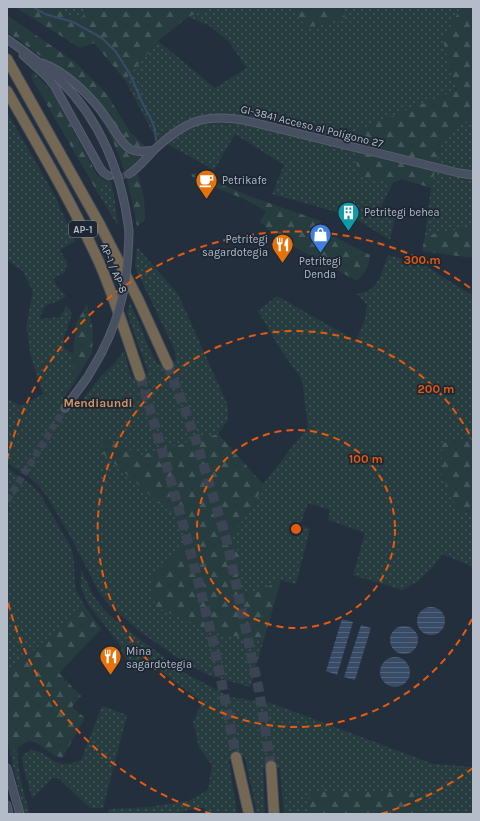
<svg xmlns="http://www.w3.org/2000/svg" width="480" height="821" viewBox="0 0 480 821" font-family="Karla,sans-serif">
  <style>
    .grass { fill: url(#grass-dots) }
    .forest { fill: url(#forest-firs) }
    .water { fill: url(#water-rules) }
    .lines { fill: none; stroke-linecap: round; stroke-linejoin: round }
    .stream { stroke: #394c67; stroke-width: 2 }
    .secondary-tunnel { stroke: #3a4453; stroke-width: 7; stroke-dasharray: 7 3.5; stroke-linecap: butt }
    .highway-tunnel { stroke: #3a4453; stroke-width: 10; stroke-dasharray: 10 5; stroke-linecap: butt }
    .secondary-casing { stroke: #565f6c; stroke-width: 9 }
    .highway-casing { stroke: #434c59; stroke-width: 12 }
    .secondary { stroke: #465061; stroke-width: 7 }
    .highway { stroke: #746855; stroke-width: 10 }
    .secondary-bridge-casing { stroke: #565f6c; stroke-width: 9; stroke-linecap: butt }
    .secondary-bridge { stroke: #465061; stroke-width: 7 }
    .ring { fill: none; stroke: #e8590c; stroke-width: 2; stroke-dasharray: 7 5 }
    .labels { text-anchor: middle; stroke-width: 3.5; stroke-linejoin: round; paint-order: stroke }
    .shield { fill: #1d2633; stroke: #878f9c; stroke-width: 1 }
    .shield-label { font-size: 10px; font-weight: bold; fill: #b4bcc9 }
    .street-label { font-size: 11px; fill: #b4bcc9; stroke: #1d2633 }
    .poi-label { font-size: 11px; fill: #b4bcc9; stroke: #1d2633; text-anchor: start }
    .neighbourhood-label { font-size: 12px; font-weight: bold; fill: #d59563; stroke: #1d2633 }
    .centre { fill: #e8590c; stroke: #1d2633; stroke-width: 2 }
    .ring-label { font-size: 12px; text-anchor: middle; font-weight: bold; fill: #e8590c; stroke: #1d2633; stroke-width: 3.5; stroke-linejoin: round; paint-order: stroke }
  </style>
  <defs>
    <pattern id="grass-dots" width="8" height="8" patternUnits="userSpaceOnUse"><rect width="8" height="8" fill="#263c3f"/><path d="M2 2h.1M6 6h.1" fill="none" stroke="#435659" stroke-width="1.8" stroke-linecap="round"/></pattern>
    <pattern id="forest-firs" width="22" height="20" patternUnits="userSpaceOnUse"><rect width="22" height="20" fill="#263c3f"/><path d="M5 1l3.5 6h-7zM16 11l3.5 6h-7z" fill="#435659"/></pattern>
    <pattern id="water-rules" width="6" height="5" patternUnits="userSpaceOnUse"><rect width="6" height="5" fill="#394c67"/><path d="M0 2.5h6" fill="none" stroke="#53647b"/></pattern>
  </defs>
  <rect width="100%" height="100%" fill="#242f3e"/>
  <!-- grass -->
  <path class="grass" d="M53,7H86L81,21Z
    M211,7H292L307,28L345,17L342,7H470L459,11L443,41L457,90L351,133L359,176L393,183L379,210L395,219L390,240L351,216L272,194L284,165L235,134L214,170L155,137L125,80L158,41L215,88L247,68L229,42L210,26L188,17Z
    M7,112L55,196L75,241L60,250L67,262L65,273L54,278L56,285L66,296L61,300L45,306L39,319L60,317L66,306L72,313L64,338V348L73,354L74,383L63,398V406L70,409L79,404L101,376L115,363L124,351L131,377L137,379L145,377L148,372L127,313L130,303L143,332L147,344L156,362L164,367L171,365L176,360L175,351L135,267L137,247L178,294L228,406V420L218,434L141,455L106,440L100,450L197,536L151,575L219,634L264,640L250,687L209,675L187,664L143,634L109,605L99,592L72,539L47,496L38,485L27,475L7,463V399L21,406L43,394L31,357L26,326L33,292L23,271L7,260Z
    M473,119V227L425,236L431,188L441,146L456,126Z
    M111,182L115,201L118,226L95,188Z
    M388,255L424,265L473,296V440L470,439L442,443V474L457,509L473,513V571L471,566L442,554L433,567L417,582L402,590L353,575L365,533L328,520L330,510L308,503L300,525L310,529L296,584L281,580L253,594L235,589L242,557L229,538L254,505L263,484L308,427L302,379L282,352L258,311L277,296L356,341L365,319L367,305L357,294C361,293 366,292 370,290C380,283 384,266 388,255Z
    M7,468L32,485L40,494L69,544C77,560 73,568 75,584C75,591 81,599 84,605L7,675V518L10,509L7,501Z
    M81,570L95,598L107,613L137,637L185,673L230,697L271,703L433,764L473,767V814H423L412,791H312L306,814H284L280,769L272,763L263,770L265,814H257L245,758L235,754L229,761L237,814H205V808H196L173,814H109L108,809L150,807L188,801L208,790L212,765L199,747L193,722L202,702L144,659L135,671L122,653L121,646L88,604L81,587Z
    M102,706L127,715L103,808H90L58,778L51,779L32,798L22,762L23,755L31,750C52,752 52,772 81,760Z
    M18,748C16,770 24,792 30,814H24L10,752Z"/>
  <!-- forest -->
  <path class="forest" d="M15,7H53L81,21L86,7H211L188,17L158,41L125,80L94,43L80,48Z
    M292,7H342L345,17L307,28Z
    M470,7H473V119L456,126L441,146L431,188L402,179L393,183L359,176L351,133L456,90L443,41L459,11Z
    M7,15L75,62L107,94L130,132L152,153L135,162L144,198L145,220L137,226C130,185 119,143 94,109C71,78 39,54 7,32Z
    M33,72L54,94L97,175L104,180L111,182L95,188L31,77Z
    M194,173L249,196L321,221V230L370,255C369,266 366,272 357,281L278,238L260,222L266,211L244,199L209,185L191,176Z
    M473,227V258L422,251L425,236Z
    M87,304L93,330L92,353L74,383L73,354L76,324Z
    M218,434L263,484L254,505L229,538L242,557L235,589L253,594L281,580L264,640L219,634L155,607L151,575L197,536L99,450L106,440L141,455Z
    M470,439L473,440V513L457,509L442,474V443Z
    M84,605L101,629L59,673L81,696L72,707L85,718L62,758L54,755L35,742L28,741L10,752L7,739V675Z
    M312,791H412L423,814H306Z"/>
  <!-- water -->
  <path class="water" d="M417 621a14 14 0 1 1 28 0a14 14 0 1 1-28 0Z
    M342,619L353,622L337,675L326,671Z
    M361,625L371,628L355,680L344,677Z
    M390 640a14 14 0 1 1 28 0a14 14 0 1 1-28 0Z
    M380 672a15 15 0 1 1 30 0a15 15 0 1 1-30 0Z"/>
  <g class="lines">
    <!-- stream -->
    <path class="stream" d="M33,7L45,14L73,22L102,38L116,52L130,74L142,102L151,119L155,129L156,140"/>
    <!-- secondary-tunnel -->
    <path class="secondary-tunnel" d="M109,176L120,177L129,174
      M7,501L65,408"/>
    <!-- highway-tunnel -->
    <path class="highway-tunnel" d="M168,365L195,437L227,542L259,691L271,766
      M140,376C167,466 193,555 214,646C222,683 229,720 236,757"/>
    <defs>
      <path id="secondary" d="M7,39C25,52 44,65 60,80C102,122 122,173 129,231
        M23,55L47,77L55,87L100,168L104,173L109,176
        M42,63C65,70 94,99 107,119C114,128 120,143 130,149C137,153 146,151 154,150
        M129,174C139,168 146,158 154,150C183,123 202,113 243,120L459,173L473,175
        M65,408L87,378L101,354
        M7,768L20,814
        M7,805L9,814"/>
      <path id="highway" d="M7,59L100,225L138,299L168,365
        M7,91C39,147 72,203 99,262C115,299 127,338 140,376
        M236,757L249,814
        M271,766L274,814"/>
    </defs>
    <!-- secondary casing -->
    <use href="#secondary" class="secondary-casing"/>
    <!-- highway casing -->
    <use href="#highway" class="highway-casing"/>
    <!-- secondary -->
    <use href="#secondary" class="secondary"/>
    <!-- highway -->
    <use href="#highway" class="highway"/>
    <defs>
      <path id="secondary-bridge" d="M101,354C123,311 128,279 129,231"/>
    </defs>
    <!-- secondary-bridge casing -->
    <use href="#secondary-bridge" class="secondary-bridge-casing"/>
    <!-- secondary-bridge -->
    <use href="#secondary-bridge" class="secondary-bridge"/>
  </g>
  <!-- distance rings -->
  <g class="ring">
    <circle cx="296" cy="529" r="99"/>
    <path d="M472 619A198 198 0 1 1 472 439"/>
    <path d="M473 768A297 297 0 0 1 380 814M212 814A297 297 0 0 1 7 598M7 460A297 297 0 0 1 473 290"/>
  </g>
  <!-- icons -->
  <defs>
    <symbol id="cafe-pin" viewBox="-11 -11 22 30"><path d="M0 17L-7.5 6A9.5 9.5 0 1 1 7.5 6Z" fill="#e8710a" stroke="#1d2633"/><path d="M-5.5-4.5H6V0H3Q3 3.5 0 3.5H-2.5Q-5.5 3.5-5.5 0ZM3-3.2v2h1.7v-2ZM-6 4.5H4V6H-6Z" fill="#fff"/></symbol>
    <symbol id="building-pin" viewBox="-11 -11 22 30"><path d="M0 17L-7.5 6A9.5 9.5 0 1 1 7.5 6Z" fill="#0f9aa8" stroke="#1d2633"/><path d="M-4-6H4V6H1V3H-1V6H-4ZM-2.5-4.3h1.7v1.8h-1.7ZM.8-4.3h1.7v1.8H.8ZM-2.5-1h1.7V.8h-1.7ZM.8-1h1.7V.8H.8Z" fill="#fff"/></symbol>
    <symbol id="shop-pin" viewBox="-11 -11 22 30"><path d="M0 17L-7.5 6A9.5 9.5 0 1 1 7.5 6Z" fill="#3f7fe0" stroke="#1d2633"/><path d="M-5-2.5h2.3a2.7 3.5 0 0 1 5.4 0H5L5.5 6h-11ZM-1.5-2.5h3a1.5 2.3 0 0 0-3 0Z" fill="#fff"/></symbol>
    <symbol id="restaurant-pin" viewBox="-11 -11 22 30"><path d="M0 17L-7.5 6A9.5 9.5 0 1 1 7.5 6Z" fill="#e8710a" stroke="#1d2633"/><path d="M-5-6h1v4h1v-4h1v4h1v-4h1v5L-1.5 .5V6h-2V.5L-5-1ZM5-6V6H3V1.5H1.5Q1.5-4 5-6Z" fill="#fff"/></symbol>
  </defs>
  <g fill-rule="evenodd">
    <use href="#cafe-pin" x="194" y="168" width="25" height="34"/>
    <use href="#building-pin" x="336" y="200" width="25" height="34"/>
    <use href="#shop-pin" x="308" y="222" width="25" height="34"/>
    <use href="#restaurant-pin" x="270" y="232" width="25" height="34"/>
    <use href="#restaurant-pin" x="98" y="644" width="25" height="34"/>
  </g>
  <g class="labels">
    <!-- shield labels -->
    <rect class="shield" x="69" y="221" width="28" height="16" rx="3"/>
    <g class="shield-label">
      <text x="83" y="233">AP-1</text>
    </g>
    <!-- street labels -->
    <g class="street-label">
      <text transform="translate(312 126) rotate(14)" y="4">GI-3841 Acceso al Polígono 27</text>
      <text transform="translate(114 268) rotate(67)" y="4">AP-1 / AP-8</text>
    </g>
    <!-- poi labels -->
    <g class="poi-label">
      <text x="222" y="184">Petrikafe</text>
      <text x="364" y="216">Petritegi behea</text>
      <text x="268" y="243" text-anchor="end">Petritegi<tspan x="268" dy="13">sagardotegia</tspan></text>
      <text x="320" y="265" text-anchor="middle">Petritegi<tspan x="320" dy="13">Denda</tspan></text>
      <text x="126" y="655">Mina<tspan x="126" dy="13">sagardotegia</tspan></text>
    </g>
    <!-- neighbourhood labels -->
    <g class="neighbourhood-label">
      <text x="98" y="407">Mendiaundi</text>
    </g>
  </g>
  <circle cx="296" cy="529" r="6" class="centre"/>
  <g class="ring-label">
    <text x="422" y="264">300 m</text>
    <text x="436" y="393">200 m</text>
    <text x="366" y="463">100 m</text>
  </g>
  <!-- border -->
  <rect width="480" height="821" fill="none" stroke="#b4bcc9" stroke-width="16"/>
</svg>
